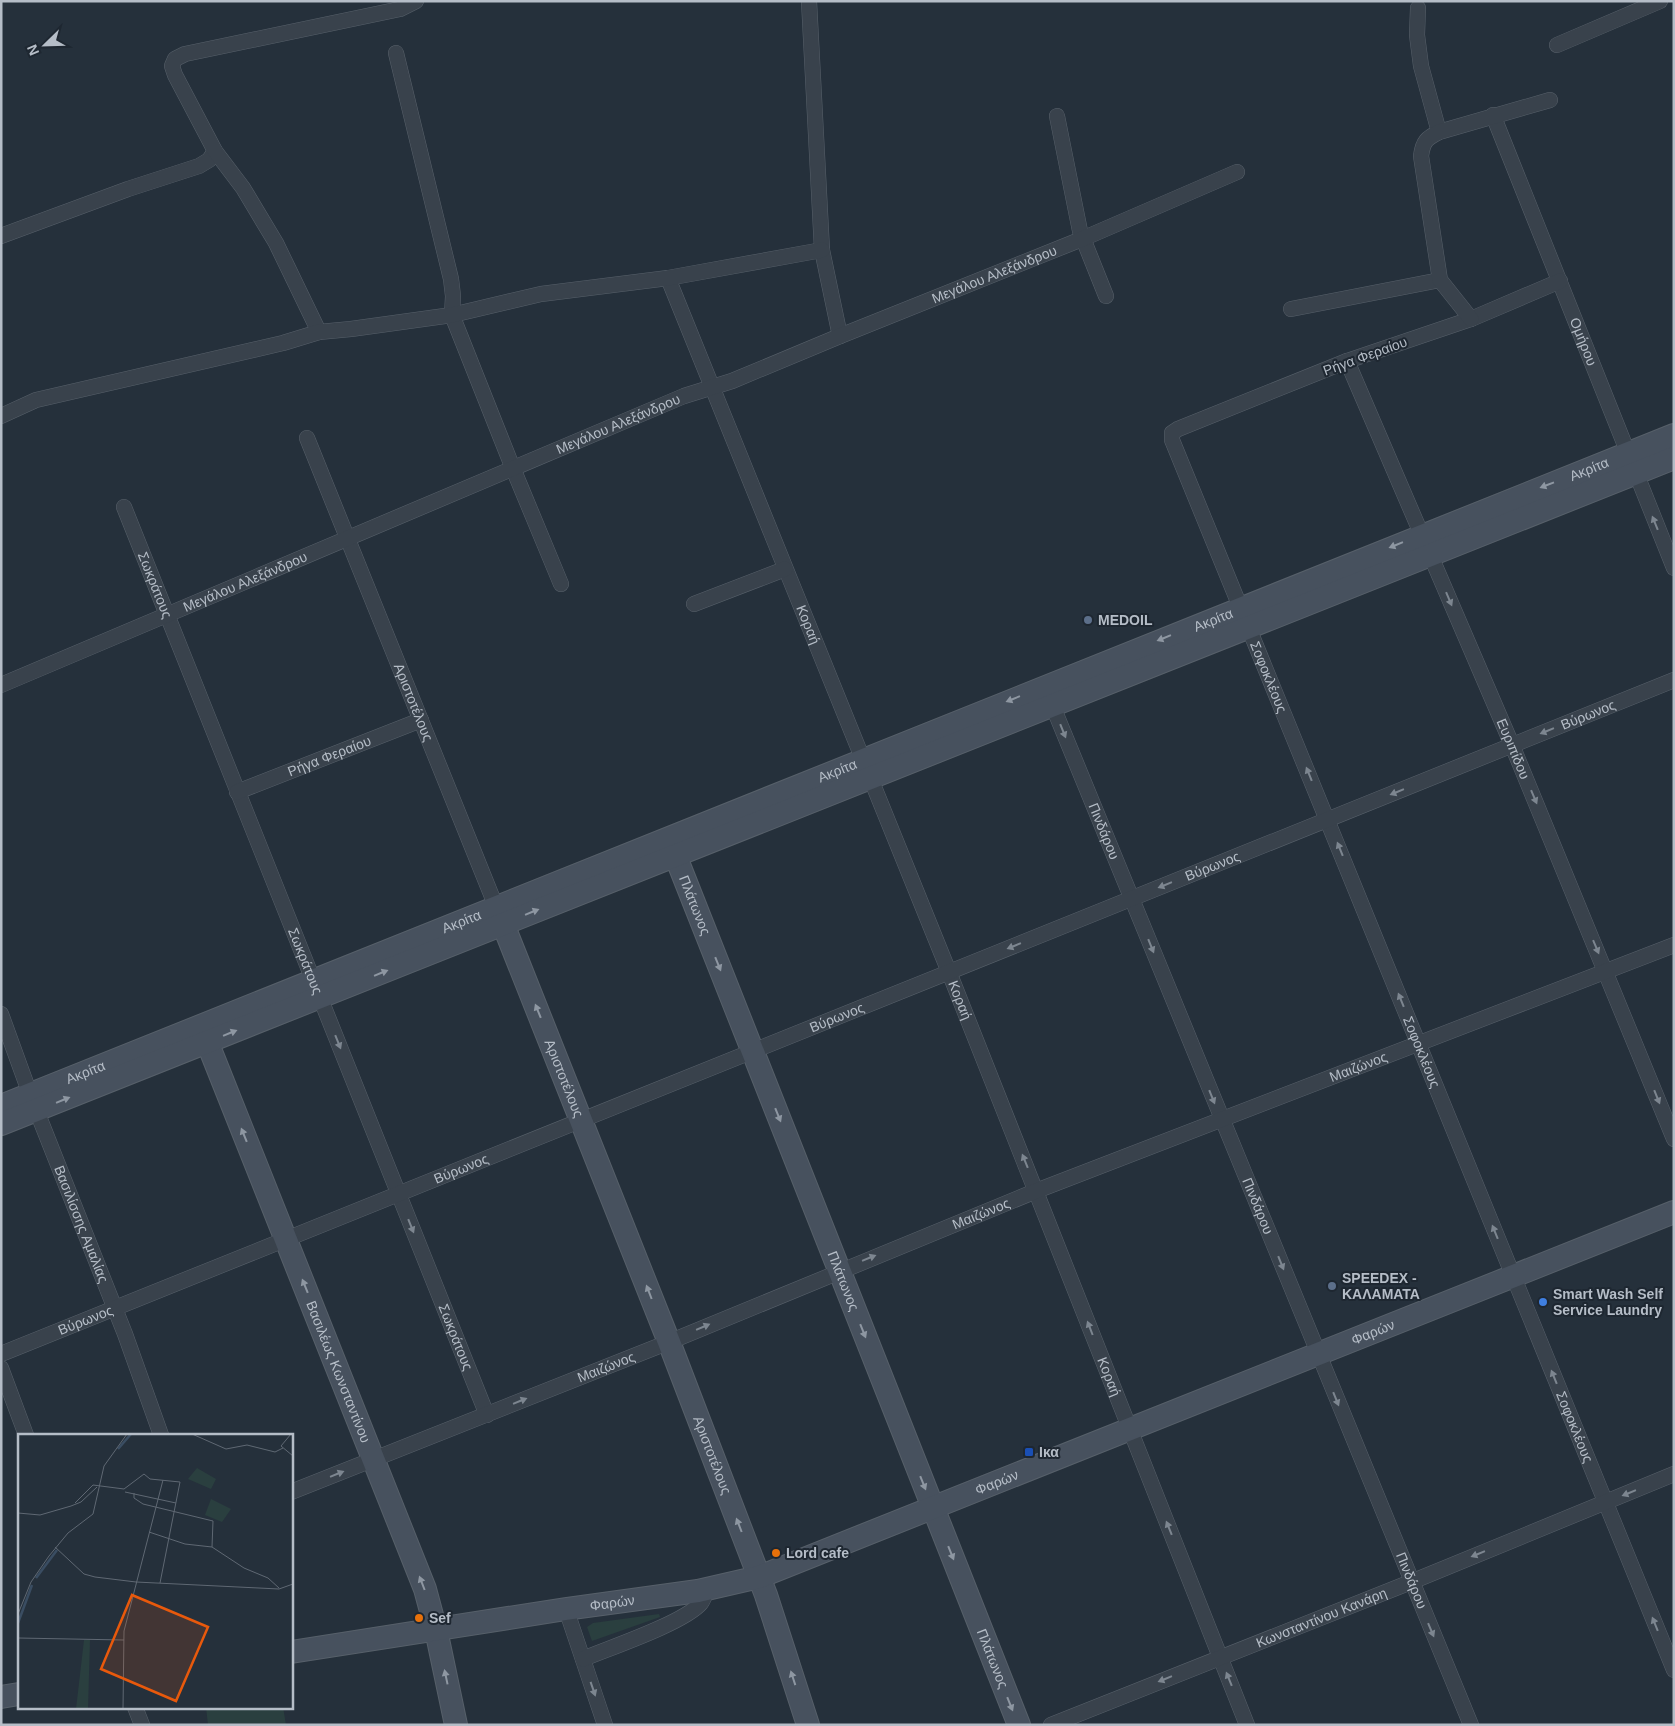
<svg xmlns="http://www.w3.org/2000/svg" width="1675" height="1726" viewBox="0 0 1675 1726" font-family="Helvetica,sans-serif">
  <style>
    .green { fill: #2a3f3f }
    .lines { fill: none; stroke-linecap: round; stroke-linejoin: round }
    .street-casing { stroke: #57606a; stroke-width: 16 }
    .secondary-casing { stroke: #57606a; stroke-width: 24 }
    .street { stroke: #39424c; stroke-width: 15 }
    .secondary { stroke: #47515e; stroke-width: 22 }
    .oneway { fill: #8e97a2 }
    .oneway2 { fill: #7d8690 }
    .service-dot { fill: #5c6f8a; stroke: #1e2731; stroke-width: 2 }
    .shop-dot { fill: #3f7fe0; stroke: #1e2731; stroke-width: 2 }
    .transit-dot { fill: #1a4fb4; stroke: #1e2731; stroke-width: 2 }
    .food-dot { fill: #e8710a; stroke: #1e2731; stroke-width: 2 }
    .labels { text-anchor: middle; stroke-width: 4; stroke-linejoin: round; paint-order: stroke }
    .street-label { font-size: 14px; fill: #b5bdc7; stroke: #1e2731 }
    .poi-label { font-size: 14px; font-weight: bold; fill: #b5bdc7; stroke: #1e2731; text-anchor: start }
    .inset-river { fill: none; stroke: #3a4d62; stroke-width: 2.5 }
    .inset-road { fill: none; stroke: #5f6873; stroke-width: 1 }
    .view { fill: #e8590c; fill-opacity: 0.15; stroke: #e8590c; stroke-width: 2.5 }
    .inset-edge { fill: none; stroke: #b5bdc7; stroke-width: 2.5 }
  </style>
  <rect width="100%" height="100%" fill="#25303b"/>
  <!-- green -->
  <path class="green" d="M659,1614L660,1617L592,1641L587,1627L593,1623Z
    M206,1707H283L286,1725H208Z"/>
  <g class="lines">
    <defs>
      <g id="street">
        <path d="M809,1L822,250L840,336"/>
        <path d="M1418,8L1417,35L1421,66L1439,132"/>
        <path d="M1557,45L1660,1"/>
        <path d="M396,53L451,279L453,296L452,315L512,466L561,584"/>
        <path id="s1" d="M1493,115L1674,568"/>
        <path d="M1057,116L1080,231L1106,296"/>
        <path d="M1,236L128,189L199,166L209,160L215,151"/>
        <path id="s2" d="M668,278L949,972L1247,1725"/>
        <path id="s3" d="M1560,281L1471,319L1347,361L1178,429L1172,433V440L1674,1670"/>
        <path d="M1291,309L1440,280"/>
        <path d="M1471,319L1440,280L1421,156C1423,141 1427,138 1439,132L1550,100"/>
        <path d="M319,332L276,243L243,188L215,151L175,75L172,66L175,59L185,54L400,9L416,1"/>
        <path id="s4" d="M1347,361L1512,745L1674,1139"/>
        <path d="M1,416L36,400L283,343L319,332L351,329L452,315L541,294L668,278L822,250"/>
        <path id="s5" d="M307,438L499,914"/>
        <path id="s6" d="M124,507L487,1415"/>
        <path d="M694,604L785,569"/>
        <path id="s7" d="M1,685L684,396L732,381L840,336L1082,239L1237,172"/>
        <path id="s8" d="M1049,697L1471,1725"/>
        <path id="s9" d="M237,792L421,720"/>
        <path id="s10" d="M1,1014L30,1094L125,1334L161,1435"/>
        <path id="s11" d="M1,1354L1674,680"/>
        <path d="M1,1368L26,1435"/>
        <path id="s12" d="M291,1492L669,1342L1036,1191L1674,945"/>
        <path d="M566,1609L605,1725"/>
        <path d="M583,1659C609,1648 684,1623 701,1603C704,1599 705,1594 707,1589"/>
        <path d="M135,1707L142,1725"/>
        <path id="s13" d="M1051,1725L1411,1582L1674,1474"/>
      </g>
      <g id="secondary">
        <path id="s14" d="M670,842L1019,1725"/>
        <path id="s15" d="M503,924L669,1342L766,1595L808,1725"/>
        <path id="s16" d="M202,1029L425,1589L436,1630L456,1725"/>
        <path id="s17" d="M1,1106L1674,435"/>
        <path d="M1,1124L1674,458"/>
        <path id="s18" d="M291,1652L566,1609L698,1591L759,1577L1674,1212"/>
        <path d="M1,1697L19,1694"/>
      </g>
    </defs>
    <!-- street casing -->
    <use href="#street" class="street-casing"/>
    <!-- secondary casing -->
    <use href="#secondary" class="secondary-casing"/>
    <!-- street -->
    <use href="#street" class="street"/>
    <!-- secondary -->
    <use href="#secondary" class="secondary"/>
  </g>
  <!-- one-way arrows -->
  <defs><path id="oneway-solid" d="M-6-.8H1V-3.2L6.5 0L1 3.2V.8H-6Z" transform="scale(1.25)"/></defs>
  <g class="oneway">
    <use href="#oneway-solid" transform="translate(1547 485) rotate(159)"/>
    <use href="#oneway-solid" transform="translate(1396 545) rotate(158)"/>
    <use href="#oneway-solid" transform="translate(1164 638) rotate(158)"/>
    <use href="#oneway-solid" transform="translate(1013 699) rotate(158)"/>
    <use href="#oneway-solid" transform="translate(532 912) rotate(-22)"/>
    <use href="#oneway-solid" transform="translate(718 964) rotate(68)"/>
    <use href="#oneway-solid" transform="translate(381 973) rotate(-22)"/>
    <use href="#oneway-solid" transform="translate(538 1011) rotate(-112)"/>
    <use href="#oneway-solid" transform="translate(230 1033) rotate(-22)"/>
    <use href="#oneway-solid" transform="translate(63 1100) rotate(-22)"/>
    <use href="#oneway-solid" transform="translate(778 1115) rotate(68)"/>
    <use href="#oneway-solid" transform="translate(244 1135) rotate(-112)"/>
    <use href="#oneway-solid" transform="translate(305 1286) rotate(-112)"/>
    <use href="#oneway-solid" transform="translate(649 1292) rotate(-111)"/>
    <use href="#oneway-solid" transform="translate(863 1331) rotate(68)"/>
    <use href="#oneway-solid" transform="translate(923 1483) rotate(68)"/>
    <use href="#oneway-solid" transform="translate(739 1525) rotate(-111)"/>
    <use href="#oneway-solid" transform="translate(951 1553) rotate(68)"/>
    <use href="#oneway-solid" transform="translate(422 1583) rotate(-111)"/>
    <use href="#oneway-solid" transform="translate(446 1677) rotate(-102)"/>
    <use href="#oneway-solid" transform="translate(793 1678) rotate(-108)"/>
    <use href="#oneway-solid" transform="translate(1010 1704) rotate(68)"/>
  </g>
  <g class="oneway2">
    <use href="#oneway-solid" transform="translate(1655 523) rotate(-112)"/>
    <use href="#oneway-solid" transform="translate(1449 599) rotate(67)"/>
    <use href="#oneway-solid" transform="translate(1063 731) rotate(68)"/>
    <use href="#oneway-solid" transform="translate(1547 731) rotate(158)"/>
    <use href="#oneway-solid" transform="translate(1309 774) rotate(-112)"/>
    <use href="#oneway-solid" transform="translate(1397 792) rotate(158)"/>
    <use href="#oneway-solid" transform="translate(1534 797) rotate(67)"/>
    <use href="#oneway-solid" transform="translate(1340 849) rotate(-112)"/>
    <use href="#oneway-solid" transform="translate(1165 885) rotate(158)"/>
    <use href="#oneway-solid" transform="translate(1014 946) rotate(158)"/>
    <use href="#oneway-solid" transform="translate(1151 946) rotate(68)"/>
    <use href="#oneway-solid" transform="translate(1596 947) rotate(67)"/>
    <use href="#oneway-solid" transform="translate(1401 1000) rotate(-112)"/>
    <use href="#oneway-solid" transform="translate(338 1042) rotate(68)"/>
    <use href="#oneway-solid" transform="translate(1212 1097) rotate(68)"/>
    <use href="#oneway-solid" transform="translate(1657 1097) rotate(68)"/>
    <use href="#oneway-solid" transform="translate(1025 1161) rotate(-112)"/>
    <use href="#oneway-solid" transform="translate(411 1226) rotate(68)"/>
    <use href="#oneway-solid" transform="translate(1495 1232) rotate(-112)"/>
    <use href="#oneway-solid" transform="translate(869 1258) rotate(-22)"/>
    <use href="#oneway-solid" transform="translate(1281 1263) rotate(68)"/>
    <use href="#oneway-solid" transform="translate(703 1327) rotate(-23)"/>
    <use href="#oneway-solid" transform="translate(1090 1328) rotate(-111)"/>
    <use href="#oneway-solid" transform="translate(1554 1377) rotate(-112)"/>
    <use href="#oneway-solid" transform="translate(1336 1399) rotate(68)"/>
    <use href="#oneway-solid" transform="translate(520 1401) rotate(-22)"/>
    <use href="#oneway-solid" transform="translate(337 1474) rotate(-22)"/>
    <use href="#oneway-solid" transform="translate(1629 1493) rotate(158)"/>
    <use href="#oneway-solid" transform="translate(1169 1528) rotate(-112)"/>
    <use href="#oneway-solid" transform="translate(1478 1554) rotate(158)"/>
    <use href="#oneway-solid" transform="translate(1655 1624) rotate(-112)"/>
    <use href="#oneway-solid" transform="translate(1431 1630) rotate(67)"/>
    <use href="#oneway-solid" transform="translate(1165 1679) rotate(158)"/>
    <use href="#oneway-solid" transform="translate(1229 1679) rotate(-112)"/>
    <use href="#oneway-solid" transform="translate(593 1689) rotate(71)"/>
  </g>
  <!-- markers -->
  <g class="service-dot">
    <circle cx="1088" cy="620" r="5"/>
    <circle cx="1332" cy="1286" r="5"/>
  </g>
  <circle class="shop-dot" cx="1543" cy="1302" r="5"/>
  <rect class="transit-dot" x="1024" y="1447" width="10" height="10" rx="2.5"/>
  <g class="food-dot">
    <circle cx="776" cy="1553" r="5"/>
    <circle cx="419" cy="1618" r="5"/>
  </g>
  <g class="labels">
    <!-- street labels -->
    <g class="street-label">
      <text dy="5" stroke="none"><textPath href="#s7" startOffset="1075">Μεγάλου Αλεξάνδρου</textPath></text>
      <text dy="5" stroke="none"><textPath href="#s1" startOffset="244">Ομήρου</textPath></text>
      <text transform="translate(1365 356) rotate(-20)" y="5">Ρήγα Φεραίου</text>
      <text dy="5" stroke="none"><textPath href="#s7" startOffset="670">Μεγάλου Αλεξάνδρου</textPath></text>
      <text dy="5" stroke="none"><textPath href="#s17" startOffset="1711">Ακρίτα</textPath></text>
      <text dy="5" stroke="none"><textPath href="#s7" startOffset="265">Μεγάλου Αλεξάνδρου</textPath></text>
      <text dy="5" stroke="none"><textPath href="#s6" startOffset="84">Σωκράτους</textPath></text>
      <text dy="5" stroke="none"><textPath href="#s17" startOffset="1306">Ακρίτα</textPath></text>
      <text dy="5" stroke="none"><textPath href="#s2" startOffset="374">Κοραή</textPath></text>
      <text dy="5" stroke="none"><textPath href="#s3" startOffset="680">Σοφοκλέους</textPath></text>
      <text dy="5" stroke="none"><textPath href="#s5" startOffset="285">Αριστοτέλους</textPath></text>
      <text dy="5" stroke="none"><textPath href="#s11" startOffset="1711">Βύρωνος</textPath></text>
      <text dy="5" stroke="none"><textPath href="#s4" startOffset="422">Ευριπίδου</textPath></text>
      <text dy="5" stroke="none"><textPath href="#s9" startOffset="99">Ρήγα Φεραίου</textPath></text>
      <text dy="5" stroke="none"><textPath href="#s17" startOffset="901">Ακρίτα</textPath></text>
      <text dy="5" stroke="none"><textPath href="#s8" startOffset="145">Πινδάρου</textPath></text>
      <text dy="5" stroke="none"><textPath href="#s11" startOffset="1306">Βύρωνος</textPath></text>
      <text dy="5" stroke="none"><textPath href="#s14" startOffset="68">Πλάτωνος</textPath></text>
      <text dy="5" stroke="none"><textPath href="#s17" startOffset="496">Ακρίτα</textPath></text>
      <text dy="5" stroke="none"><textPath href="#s6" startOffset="489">Σωκράτους</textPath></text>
      <text dy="5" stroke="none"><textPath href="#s2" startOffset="779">Κοραή</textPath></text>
      <text dy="5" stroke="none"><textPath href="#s11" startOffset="901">Βύρωνος</textPath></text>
      <text dy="5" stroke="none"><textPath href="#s3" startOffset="1085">Σοφοκλέους</textPath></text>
      <text dy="5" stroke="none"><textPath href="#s12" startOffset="1149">Μαιζώνος</textPath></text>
      <text dy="5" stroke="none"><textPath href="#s17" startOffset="91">Ακρίτα</textPath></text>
      <text dy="5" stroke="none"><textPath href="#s15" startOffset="166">Αριστοτέλους</textPath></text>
      <text dy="5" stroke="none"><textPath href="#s11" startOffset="496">Βύρωνος</textPath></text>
      <text dy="5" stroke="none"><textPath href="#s8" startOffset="550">Πινδάρου</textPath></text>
      <text dy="5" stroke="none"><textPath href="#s12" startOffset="744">Μαιζώνος</textPath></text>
      <text dy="5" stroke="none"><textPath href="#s10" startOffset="225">Βασιλίσσης Αμαλίας</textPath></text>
      <text dy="5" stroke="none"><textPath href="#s14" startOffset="472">Πλάτωνος</textPath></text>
      <text dy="5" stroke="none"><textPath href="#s11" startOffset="91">Βύρωνος</textPath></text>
      <text dy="5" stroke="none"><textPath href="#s18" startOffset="1135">Φαρών</textPath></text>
      <text dy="5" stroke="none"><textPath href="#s6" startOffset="894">Σωκράτους</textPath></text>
      <text dy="5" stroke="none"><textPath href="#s12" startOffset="339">Μαιζώνος</textPath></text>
      <text dy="5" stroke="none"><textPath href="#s16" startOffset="369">Βασιλέως Κωνσταντίνου</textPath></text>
      <text dy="5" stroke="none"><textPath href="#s2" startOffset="1184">Κοραή</textPath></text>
      <text dy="5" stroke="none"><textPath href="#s3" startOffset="1490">Σοφοκλέους</textPath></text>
      <text dy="5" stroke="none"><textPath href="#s15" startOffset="571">Αριστοτέλους</textPath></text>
      <text dy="5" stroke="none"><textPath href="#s18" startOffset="730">Φαρών</textPath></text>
      <text dy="5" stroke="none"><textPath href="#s8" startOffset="955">Πινδάρου</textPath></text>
      <text dy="5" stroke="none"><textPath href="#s18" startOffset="325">Φαρών</textPath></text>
      <text dy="5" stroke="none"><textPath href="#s13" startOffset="291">Κωνσταντίνου Κανάρη</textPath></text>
      <text dy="5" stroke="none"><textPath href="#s14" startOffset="878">Πλάτωνος</textPath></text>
    </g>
    <!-- poi labels -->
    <g class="poi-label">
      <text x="1098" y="625">MEDOIL</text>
      <text x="1342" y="1283">SPEEDEX -<tspan x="1342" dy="16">ΚΑΛΑΜΑΤΑ</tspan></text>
      <text x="1553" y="1299">Smart Wash Self<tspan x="1553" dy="16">Service Laundry</tspan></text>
      <text x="1039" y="1457">Ικα</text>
      <text x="786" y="1558">Lord cafe</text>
      <text x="429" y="1623">Sef</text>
    </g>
  </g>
  <!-- overview -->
  <g transform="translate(18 1434)">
    <rect width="275" height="275" fill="#25303b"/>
    <path d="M179,34L198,45L193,55L170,45ZM193,65L213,75L204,88L187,81ZM66,206H72L70,275H58Z" fill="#2a3f3f"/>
    <path class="inset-river" d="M100,15L113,0M18,144L39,116M0,189L14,151"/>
    <path class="inset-road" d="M174,0L208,15L229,11L257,18L265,14M273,0L263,12L275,22M106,55L126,40L132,45L162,48L142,149M107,58L158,69M116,59V64L125,70L195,87L194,113M57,69L75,51L106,55M0,79L22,81L53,72L63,68L79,53M131,98L167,110L194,113L226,134L250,144L261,154M37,113L66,140L77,143L118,148L261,155L275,150M0,180L13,148L31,122L50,99L75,80L86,32L109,0M0,204L106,206M105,275L106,197L145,46M222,275H242"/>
    <path class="view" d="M114,161L190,193L158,267L83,235Z"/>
    <rect width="275" height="275" class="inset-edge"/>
  </g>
  <!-- border -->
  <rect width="1675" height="1726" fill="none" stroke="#b5bdc7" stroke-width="5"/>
  <!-- north arrow -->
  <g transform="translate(45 45) rotate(247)" stroke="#1e2731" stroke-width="4" paint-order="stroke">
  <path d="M0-4L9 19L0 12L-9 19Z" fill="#b5bdc7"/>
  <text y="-8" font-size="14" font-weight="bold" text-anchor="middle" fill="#b5bdc7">N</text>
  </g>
</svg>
